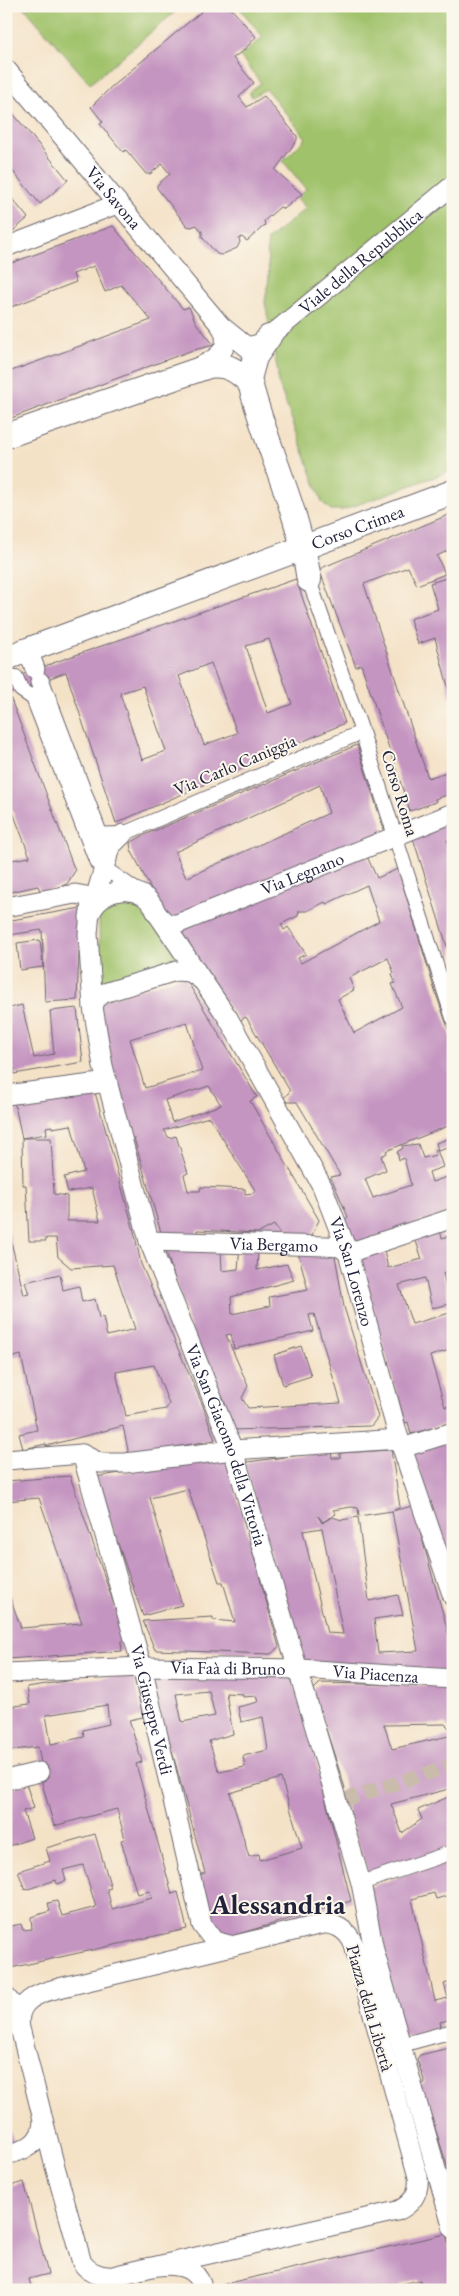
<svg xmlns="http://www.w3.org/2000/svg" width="459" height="2296" viewBox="0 0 459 2296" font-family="'EB Garamond',serif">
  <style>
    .green { fill: #a0c26b; stroke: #617253 }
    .building { fill: #c595c1; fill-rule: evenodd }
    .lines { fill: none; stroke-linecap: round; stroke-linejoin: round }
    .pedestrian-tunnel { stroke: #cabcab; stroke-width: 14; stroke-dasharray: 14 7; stroke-linecap: butt }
    .pedestrian-casing { stroke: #6c656c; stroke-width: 16 }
    .minor-casing { stroke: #6c656c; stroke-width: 21 }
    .tertiary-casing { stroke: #6c656c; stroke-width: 26 }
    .pedestrian { stroke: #fff; stroke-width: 14 }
    .minor { stroke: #fff; stroke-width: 19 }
    .tertiary { stroke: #fff; stroke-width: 24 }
    .labels { text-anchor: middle; stroke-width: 4; stroke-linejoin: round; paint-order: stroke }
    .street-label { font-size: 18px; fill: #22223b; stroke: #fbf7ec }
    .town-label { font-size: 28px; font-weight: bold; fill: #22223b; stroke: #fbf7ec }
  </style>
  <rect width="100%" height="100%" fill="#fbf7ec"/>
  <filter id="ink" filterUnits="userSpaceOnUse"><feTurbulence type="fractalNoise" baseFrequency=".02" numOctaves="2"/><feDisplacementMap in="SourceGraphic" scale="10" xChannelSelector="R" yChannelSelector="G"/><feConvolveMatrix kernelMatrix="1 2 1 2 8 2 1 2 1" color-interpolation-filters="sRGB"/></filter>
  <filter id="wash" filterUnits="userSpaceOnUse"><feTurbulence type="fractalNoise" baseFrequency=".0096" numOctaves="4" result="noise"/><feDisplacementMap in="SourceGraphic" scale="20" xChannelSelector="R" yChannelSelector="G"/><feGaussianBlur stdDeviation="1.12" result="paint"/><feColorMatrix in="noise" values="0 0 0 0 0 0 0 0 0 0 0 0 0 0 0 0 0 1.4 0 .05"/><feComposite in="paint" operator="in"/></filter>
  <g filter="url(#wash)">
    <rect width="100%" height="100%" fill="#f4e2c7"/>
    <!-- green -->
    <path class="green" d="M23,6H182L90,84Z
      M238,6H453V470L343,510H331L322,502L278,382V373L265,302L269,278L267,246L268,240L306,208L297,198L306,189L283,161L306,138L266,89L252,97L249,92L261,83L240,56L263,37Z
      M129,899L143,907L183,963L100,990L99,918C105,904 115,901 129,899Z"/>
    <g id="blocks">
      <!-- building -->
      <path class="building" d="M208,6H229L256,37L244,50L233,58L254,83L239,97L247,107L264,96L297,136V140L275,170L302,194L284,209L280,207L264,221L265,225L247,241L242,237L239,239L240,242L237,248L221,255L217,254L202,237V232L197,225L191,227L187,226L157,188V185L170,174L162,164L150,174H146L126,150L123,152L100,124L103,122L91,107L111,87Z
        M6,105L68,180L40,204L6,163Z
        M6,191L28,218L6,237Z
        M113,226L183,309L189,307L196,323L214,345L190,351L6,420V373L151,320L121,285L105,292L94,266L73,274L76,282L6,309V265Z
        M453,513V548L437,556L445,574L417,585L408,567L364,584L428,778L453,770V793L435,799L436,802L410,811L361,664L356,667L319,569Z
        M453,576V702H452L435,638L418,644L410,619L438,609L430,583Z
        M296,579L345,723L116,823L66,672L9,694L75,871L67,884L41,893L38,886L6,893V861L30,857L6,794V681L61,660ZM269,639L292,704L268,713L246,646ZM211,663L237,733L204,745L179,676ZM143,686L166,751L142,760L120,693Z
        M357,745L386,836L168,922L131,850L130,843L142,836ZM320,785L329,813L186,878L175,852Z
        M453,820V839L447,840L453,855L452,962L412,835Z
        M364,850L377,878L398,869L435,991L453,1042V1124L386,1151L387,1153L381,1156L386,1170L365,1179L373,1198L411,1185L404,1158L399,1160L397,1152L403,1148L402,1146L418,1144L423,1158L436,1155L435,1151L437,1150L443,1167L429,1172L432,1182L453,1175V1211L354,1245L345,1219L348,1217L331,1177L340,1175L297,1102H284L283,1099L290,1091L246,1017L239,1021L175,933ZM367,885L379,921L301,963L298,958L306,954L288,927L284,930L281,924L298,916L299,911H307L325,902L326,904ZM388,958L394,973L392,974L395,983L392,984L402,1007L354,1033L338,999L354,990L349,978Z
        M81,908L77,1000L45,1002L42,930L9,935L11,945L6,946V921Z
        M40,940L43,967L20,970L17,943Z
        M184,976L257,1097L250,1101L319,1220L312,1235L299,1242L284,1240L274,1225L259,1233L197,1230V1236H162L134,1138L130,1139L97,1002ZM187,1022L202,1071L145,1088L130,1039ZM209,1086L221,1105L172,1122L165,1100ZM209,1117L255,1190L253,1193L245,1194V1189L201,1187L200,1191H188L184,1175L188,1173L176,1136L169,1138L164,1130Z
        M22,1005L34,1058L54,1054L50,1011L77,1008L83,1062L14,1074V1068L6,1070V1009Z
        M94,1089L134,1231L141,1264L203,1406L215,1440L129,1455L123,1426L46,1446V1444L23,1449L19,1434L37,1430L21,1355L6,1359V1221L24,1295L29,1294L25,1282L60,1274L63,1290L79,1286L82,1302L95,1299L99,1318L103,1317L107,1336L135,1329L113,1265L71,1268L58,1257L56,1238H46V1241H29L26,1185H23L22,1138L14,1101ZM71,1125L84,1172L64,1177L68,1192L92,1188L100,1221H67V1196L54,1194L51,1138H22L47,1134L46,1127L52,1126V1128ZM154,1365L169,1404L166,1409L126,1416L116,1372Z
        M453,1137V1146L438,1151L436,1143Z
        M440,1230L442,1238L453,1235V1270L443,1273L450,1304L432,1308L425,1278L399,1285L412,1324L453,1312V1349L430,1356L445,1407L453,1405V1422L411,1434L408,1422L405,1423L358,1254L383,1247L388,1268L422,1259L415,1238Z
        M240,1246L258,1250L257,1270L287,1264L294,1280L231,1297L232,1314L270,1306L269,1297L308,1290L298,1252L334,1250L344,1307L378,1417L371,1426L231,1430L196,1345L165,1248L221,1249L222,1271L238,1269ZM314,1314L341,1403L248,1408L242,1398L248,1386L226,1335L231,1334L234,1349L313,1331L309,1315Z
        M301,1346L311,1376L283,1385L274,1355Z
        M453,1439V1567H452L413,1451Z
        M391,1450L400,1507L392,1511L413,1506L453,1650V1672L303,1663L245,1465L247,1462L331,1451L332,1458H340V1453ZM351,1507L358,1508L359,1516L392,1511L418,1651L378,1653L374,1619L403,1615L398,1595L369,1601L358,1517L342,1520L332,1517L322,1523L318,1516L323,1522L336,1514L333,1510ZM322,1528L343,1634L327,1633L303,1531Z
        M226,1456L279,1647L271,1654L155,1650L143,1621L213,1617V1620L235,1622L223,1582H219L188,1489L150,1498L182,1605L143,1616L95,1477Z
        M70,1476L126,1640L121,1642L122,1651L7,1659L6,1586L21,1628L82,1623L39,1498L6,1501V1481Z
        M134,1675L143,1717L129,1720L142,1762L136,1764L172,1894L178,1892L187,1929L6,1969V1927L21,1924L23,1930L32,1929L31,1917L50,1911L48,1903L57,1901L62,1916L96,1907L83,1865L63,1870L66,1881L57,1884L56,1880L25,1890L18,1871L50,1861L46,1848L95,1834L111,1888L107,1889L112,1909L152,1898L150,1891L137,1894L121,1840L125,1839L117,1809L54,1826L37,1765L41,1763L38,1747L6,1751V1707L30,1704L27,1687L73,1680ZM107,1705L109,1724L83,1730L84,1737L51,1744L46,1715Z
        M291,1675L316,1761L351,1901L221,1939L215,1938L198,1875L205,1873L172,1751L168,1752L153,1676ZM209,1691L215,1716L182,1722L176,1694ZM226,1693L243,1694V1697L256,1696L258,1702L238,1707L241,1722L263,1717L268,1750L243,1756L245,1767L219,1772L209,1741L233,1734ZM281,1778L302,1848L260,1860L259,1854L249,1857L230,1793Z
        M320,1683L453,1686V1732L445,1724L384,1725L392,1749L453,1735V1788L391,1804L402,1833L422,1819L418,1810L453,1795V1846L369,1876L341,1790L345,1788L321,1714H319L312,1691Z
        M26,1784L34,1808L23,1811L32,1838L6,1847V1790Z
        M453,1858V1894L436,1899L434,1893L412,1899L435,2001L448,1998L444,1984L453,1981V2019L440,2022L441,2027L403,2037L367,1888Z
        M453,2047V2181H452L421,2084L425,2083L417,2059L420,2055Z
        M6,2119L14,2143L6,2145Z
        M24,2182L48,2274L29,2279L32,2290H6V2187Z
        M446,2234L453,2260V2290H422L420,2280L401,2284L402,2290H216L215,2286Z
        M191,2286V2290H175V2289Z"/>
    </g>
  </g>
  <g filter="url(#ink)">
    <use href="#blocks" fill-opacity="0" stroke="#6c656c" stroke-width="1"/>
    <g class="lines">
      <!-- pedestrian-tunnel -->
      <path class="pedestrian-tunnel" d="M344,1800L453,1765"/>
      <defs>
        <path id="pedestrian" d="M309,580L362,732L453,1018
          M16,677L21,690L33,698L97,863L139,892
          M86,835L123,834L362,732
          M361,1883L453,1852
          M401,2045L453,2031"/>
        <g id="minor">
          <path id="s1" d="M6,69L221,326L247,347L259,344L269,337L453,185"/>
          <path d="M6,247L117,204"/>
          <path d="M199,367C217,359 234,347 221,326"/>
          <path d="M28,650L35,669"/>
          <path d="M40,682L107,859"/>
          <path id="s2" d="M6,907L75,894L86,896L91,901L88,934L93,1007L103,1066L149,1241L233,1450L361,1883L374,1950L453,2229"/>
          <path d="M92,909L110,847L123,834"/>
          <path id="s3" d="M89,917C99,886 144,880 156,912L228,1018L322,1186L348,1253L399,1439L453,1597"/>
          <path id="s4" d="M160,917L167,924H177L453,813"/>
          <path d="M93,1007L96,999L104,993L176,971L190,972L203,981"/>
          <path d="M6,1095L108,1082"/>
          <path id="s5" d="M149,1241L326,1246L340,1247L348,1253L453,1218"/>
          <path d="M402,1448L453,1432"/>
          <path id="s6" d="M82,1454L142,1667L202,1925L214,1941L233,1946"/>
          <path d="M6,1460L82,1454L100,1463H125L233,1450L399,1439"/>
          <path id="s7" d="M6,1673L142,1667L300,1669L453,1679"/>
          <path d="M6,1780L39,1772"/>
          <path d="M6,1997L14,2006L19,2024"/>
          <path d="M6,2155C26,2150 43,2143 43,2120"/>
          <path d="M113,2276L397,2211C411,2205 420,2193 418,2177L354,1945C348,1930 334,1921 318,1925L59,1988C38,1993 15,2001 20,2028L54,2163L82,2263C90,2273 100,2277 113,2276C141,2270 193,2249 203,2290"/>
        </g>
        <g id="tertiary">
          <path d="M269,337L255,357L249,379C266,447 299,510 309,580"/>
          <path d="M6,436L209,366C226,363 238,371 250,383"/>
          <path id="s8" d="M6,658L453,492"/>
        </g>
      </defs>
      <!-- pedestrian casing -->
      <use href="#pedestrian" class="pedestrian-casing"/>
      <!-- minor casing -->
      <use href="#minor" class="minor-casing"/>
      <!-- tertiary casing -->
      <use href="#tertiary" class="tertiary-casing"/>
      <!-- pedestrian -->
      <use href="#pedestrian" class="pedestrian"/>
      <!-- minor -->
      <use href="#minor" class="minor"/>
      <!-- tertiary -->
      <use href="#tertiary" class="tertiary"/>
    </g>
  </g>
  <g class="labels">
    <!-- street labels -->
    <g class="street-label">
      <text dy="6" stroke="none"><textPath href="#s1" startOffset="168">Via Savona</textPath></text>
      <text dy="6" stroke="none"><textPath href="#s1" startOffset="512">Viale della Repubblica</textPath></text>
      <text dy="6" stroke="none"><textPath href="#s8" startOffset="375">Corso Crimea</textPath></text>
      <text transform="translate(235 765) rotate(-23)" y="6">Via Carlo Caniggia</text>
      <text transform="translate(400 793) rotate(73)" y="6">Corso Roma</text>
      <text dy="6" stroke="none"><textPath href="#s4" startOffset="155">Via Legnano</textPath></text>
      <text dy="6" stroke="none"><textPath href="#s5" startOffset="125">Via Bergamo</textPath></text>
      <text dy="6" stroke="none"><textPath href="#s3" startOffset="499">Via San Lorenzo</textPath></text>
      <text dy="6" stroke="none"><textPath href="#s2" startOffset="654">Via San Giacomo della Vittoria</textPath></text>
      <text dy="6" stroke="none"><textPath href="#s7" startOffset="222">Via Faà di Bruno</textPath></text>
      <text dy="6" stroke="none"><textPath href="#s7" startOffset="370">Via Piacenza</textPath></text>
      <text dy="6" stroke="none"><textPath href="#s6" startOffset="265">Via Giuseppe Verdi</textPath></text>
      <text transform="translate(370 2008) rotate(74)" y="6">Piazza della Libertà</text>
    </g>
    <!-- town labels -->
    <g class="town-label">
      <text x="278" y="1914">Alessandria</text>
    </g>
  </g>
  <!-- margin -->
  <rect width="459" height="2296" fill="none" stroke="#fbf7ec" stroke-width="25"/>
</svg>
